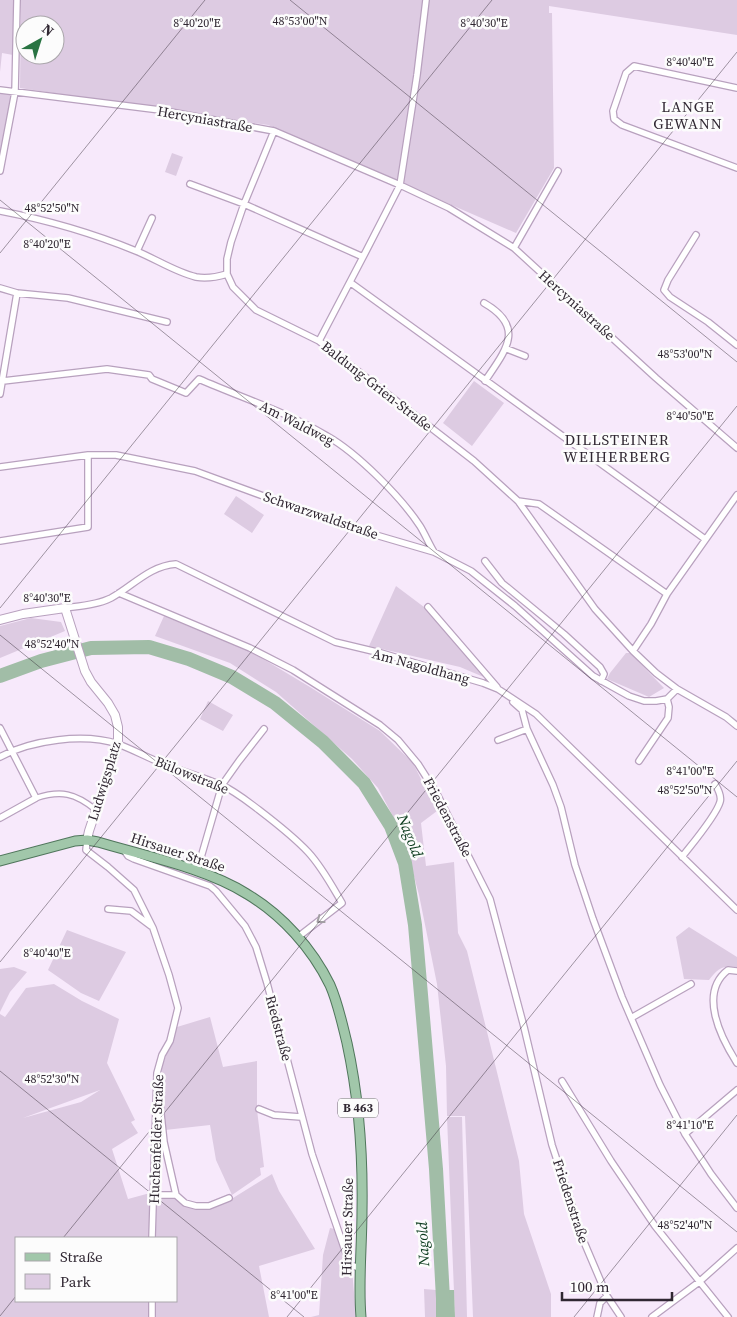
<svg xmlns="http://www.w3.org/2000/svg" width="737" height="1317" viewBox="0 0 737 1317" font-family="'Source Serif 4',serif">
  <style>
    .green { fill: #ddcbe2; fill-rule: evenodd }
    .water { fill: #a1bda7 }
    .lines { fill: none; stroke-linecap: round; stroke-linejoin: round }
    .river { stroke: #a1bda7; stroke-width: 14 }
    .pedestrian-casing { stroke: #b8a1be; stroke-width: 7 }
    .minor-casing { stroke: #b8a1be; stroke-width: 8 }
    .tertiary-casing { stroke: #b8a1be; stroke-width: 10 }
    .primary-casing { stroke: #50765c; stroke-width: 11 }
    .pedestrian { stroke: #fff; stroke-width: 4.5 }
    .minor { stroke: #fff; stroke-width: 5.5 }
    .tertiary { stroke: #fff; stroke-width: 8 }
    .primary { stroke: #a1c7aa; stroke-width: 9 }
    .oneway { stroke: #a29ea3 }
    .ticks { fill: none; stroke: #302732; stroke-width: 1; stroke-opacity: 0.45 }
    .labels { text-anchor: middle; stroke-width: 5; stroke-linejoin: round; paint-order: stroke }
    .shield { fill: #fcfcfc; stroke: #6d676f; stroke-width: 1 }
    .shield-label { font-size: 12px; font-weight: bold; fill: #302732 }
    .street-label { font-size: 14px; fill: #302732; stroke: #fcfcfc }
    .neighbourhood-label { font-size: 15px; letter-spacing: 1px; fill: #302732; stroke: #fcfcfc }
    .water-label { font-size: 15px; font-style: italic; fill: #0b3b1d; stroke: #fcfcfc }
    .ticks-label { font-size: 12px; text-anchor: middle; fill: #302732; stroke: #fcfcfc; stroke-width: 5; stroke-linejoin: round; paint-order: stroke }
  </style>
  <rect width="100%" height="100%" fill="#f7e9fb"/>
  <!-- green -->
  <path class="green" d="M0,0H14L13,55L2,53L0,72Z
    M21,0H737V35L549,6V13H552L554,168L516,233L268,125L20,88ZM25,25H55V55H25Z
    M0,92L13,94L0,159Z
    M172,153L183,157L176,176L165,172Z
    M474,381L504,403L472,446L443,423Z
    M236,496L264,515L252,533L224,514Z
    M396,586L428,610L486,678L460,667L369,646Z
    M164,616L253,653L310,687L380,731L413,763L437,811L421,823L426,866L454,862L458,933L467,951L519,1161L524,1214L551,1294V1317H473L465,1116H447L446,1066L437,984L419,895L410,861L398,826L378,788L352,759L276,692L230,663L155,636Z
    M31,618L61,622L65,631L0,658V626Z
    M626,653H630L664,688L649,697L607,679L610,673Z
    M208,701L233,715L223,731L200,719Z
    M689,927L737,957V967C724,964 717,969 709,980L684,979L676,937Z
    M67,930L126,952L99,1001L81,993L48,970Z
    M14,967L27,972L10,992L0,1012V969Z
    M54,984L82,1001L119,1019L107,1063L135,1120L131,1122L138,1133L112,1149L128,1199L150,1193V1197L176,1198L184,1205L199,1209L225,1203L272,1174L279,1191L315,1249L259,1266L269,1317H0V1014L5,1017L26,988ZM100,1090L81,1102L23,1118ZM16,1238H176V1301H16Z
    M210,1017L223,1067L257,1061V1110L264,1167L260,1168L261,1175L232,1195L216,1160L210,1125L165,1130L160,1086L162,1066L177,1027Z
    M447,1117H462L467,1317H455Z
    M330,1228L335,1229L349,1267L352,1269L356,1317H311L319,1315L323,1255Z
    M424,1289L436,1290V1317H425Z"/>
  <!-- water -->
  <path class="water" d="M436,1290H454L455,1317H436Z"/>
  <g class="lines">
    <!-- river -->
    <path class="river" d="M0,676L41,661L91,648L149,647L189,659L232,677L275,703L323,742L364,783L391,826L405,863L415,925L436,1169L444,1317"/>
    <defs>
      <path id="pedestrian" d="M36,798C61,790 75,793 96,810"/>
      <path id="minor" d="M737,88L634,66L626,73L613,111L614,119L622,125L737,168
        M0,90L160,110L274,131L400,185L449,208L514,248L656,378L737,448
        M274,131L244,204L231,242L227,259V274L233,287L256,310L319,341L474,461L518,501L595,609L633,651L656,673L677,689L726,717L737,726
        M0,171L15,92L17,0
        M190,184L244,204L363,257L319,341
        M0,211C47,220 92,233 136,251C156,259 175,272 196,277C207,279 217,277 227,274
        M696,235L668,280L664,290L670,297L708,322L737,345
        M514,248L558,171
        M137,251L152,218
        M363,257L400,185L417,75L426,0
        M351,283L705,539
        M0,288L17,293L0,394
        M17,293L68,298L167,322
        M484,303C526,327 506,350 485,381
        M507,349L525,356
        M3,381L107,369L149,375L152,379L186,393L199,379C242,398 287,412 327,436C357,453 401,497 420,526C425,534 429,544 434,552
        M0,467L88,455H116L195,471L345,526L434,552L471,571L515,606L593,676L629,696L644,701H656L667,699L677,689
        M518,501L539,504L667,594
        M0,541L88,527V455
        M485,561L502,583L564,634L600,667L604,674L601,681
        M119,593L250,648L293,670L380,725L398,740L418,764L437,794L490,899L524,1027L552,1145L584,1242L607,1296L621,1317
        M428,607L497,687
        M65,608C80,606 97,605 111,598C133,586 149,566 176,564L335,642L381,653L483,683L498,689L536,714L737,910
        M633,651L651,624L667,594L737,495
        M513,702L522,710L527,729L553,785L561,807L575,865L593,919L622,997L660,1085L685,1134L711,1174L737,1208
        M0,728L36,798L0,818
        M498,740L527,729
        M0,757C31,740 84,733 118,744C134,750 148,758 164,764C183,772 203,777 221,785C235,791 247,801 259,810C276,823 293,836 308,852C322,867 332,886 342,903L298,937
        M639,761L668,718L669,707L667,699
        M87,840L86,850L108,867L134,890L153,928L169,975L178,1008L170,1041L162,1055L157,1073L152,1238
        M123,849L128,856L134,859L210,886L216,891L245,926L256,947L267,983L312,1154L350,1265L360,1268
        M682,857C692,844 716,816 720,802C722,796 718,789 715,784
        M197,871L222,785L239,761L264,729
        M108,909L131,911L151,926
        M737,971L728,970C698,993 721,1038 737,1063
        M631,1018L691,984
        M562,1081L611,1161L655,1226L728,1317
        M160,1105L164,1142L176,1195L185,1203L196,1206H209L229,1198
        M259,1109L274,1115L301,1117
        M685,1134L737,1090
        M153,1195H176
        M152,1317V1301
        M597,1317L600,1303L607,1296
        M652,1317L699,1282L737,1248"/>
      <path id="tertiary" d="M0,620L23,614L65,608L85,671L91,682L108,703L115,715L118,727V744L89,831L87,840"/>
      <path id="primary" d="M0,861L75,841L87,840L98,842C145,856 206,868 247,894C282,915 312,948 330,985C338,1003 342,1023 347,1043C359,1098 363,1155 362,1211C362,1247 358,1282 361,1317"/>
    </defs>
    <!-- pedestrian casing -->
    <use href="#pedestrian" class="pedestrian-casing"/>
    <!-- minor casing -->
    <use href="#minor" class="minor-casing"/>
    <!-- tertiary casing -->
    <use href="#tertiary" class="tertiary-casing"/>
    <!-- primary casing -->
    <use href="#primary" class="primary-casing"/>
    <!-- pedestrian -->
    <use href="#pedestrian" class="pedestrian"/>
    <!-- minor -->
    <use href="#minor" class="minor"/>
    <!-- tertiary -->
    <use href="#tertiary" class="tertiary"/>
    <!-- primary -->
    <use href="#primary" class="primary"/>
  </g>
  <!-- one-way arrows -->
  <defs><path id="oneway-chevron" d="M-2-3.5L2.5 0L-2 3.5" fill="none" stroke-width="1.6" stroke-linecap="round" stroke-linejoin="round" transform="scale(1.25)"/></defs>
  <use class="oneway" href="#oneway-chevron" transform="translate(320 920) rotate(143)"/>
  <!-- ticks -->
  <path class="ticks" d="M290,0L737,362M0,200L737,797M0,253L205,0M0,608L492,0M0,635L737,1232M0,962L737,52M0,1071L304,1317M63,1238L737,406M0,1316L16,1296M287,1317L737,761M574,1317L737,1115"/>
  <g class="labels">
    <!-- shield labels -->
    <rect class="shield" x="338" y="1098.5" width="40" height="19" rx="4"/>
    <g class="shield-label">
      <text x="358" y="1112">B 463</text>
    </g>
    <!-- street labels -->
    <g class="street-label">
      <text transform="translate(205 119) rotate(10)" y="5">Hercyniastraße</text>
      <text transform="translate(577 305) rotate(42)" y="5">Hercyniastraße</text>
      <text transform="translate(377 386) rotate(38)" y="5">Baldung-Grien-Straße</text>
      <text transform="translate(297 423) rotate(27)" y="5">Am Waldweg</text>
      <text transform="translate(321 515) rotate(19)" y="5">Schwarzwaldstraße</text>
      <text transform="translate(421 666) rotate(15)" y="5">Am Nagoldhang</text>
      <text transform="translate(192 775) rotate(22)" y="5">Bülowstraße</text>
      <text transform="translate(104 781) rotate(-73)" y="5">Ludwigsplatz</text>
      <text transform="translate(448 817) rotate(62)" y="5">Friedenstraße</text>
      <text transform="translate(178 852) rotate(18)" y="5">Hirsauer Straße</text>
      <text transform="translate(279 1028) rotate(75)" y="5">Riedstraße</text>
      <text transform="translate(156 1139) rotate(-88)" y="5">Huchenfelder Straße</text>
      <text transform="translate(571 1201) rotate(72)" y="5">Friedenstraße</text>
      <text transform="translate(347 1227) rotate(-89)" y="5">Hirsauer Straße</text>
    </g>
    <!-- neighbourhood labels -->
    <g class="neighbourhood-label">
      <text x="688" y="112">LANGE<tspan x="688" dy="17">GEWANN</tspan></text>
      <text x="617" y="445">DILLSTEINER<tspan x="617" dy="17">WEIHERBERG</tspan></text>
    </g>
    <!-- water labels -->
    <g class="water-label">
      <text transform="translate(410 836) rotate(68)" y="5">Nagold</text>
      <text transform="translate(423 1244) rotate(-93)" y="5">Nagold</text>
    </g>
  </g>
  <g class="ticks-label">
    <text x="300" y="25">48°53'00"N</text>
    <text x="197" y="27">8°40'20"E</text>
    <text x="484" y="27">8°40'30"E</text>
    <text x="690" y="66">8°40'40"E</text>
    <text x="52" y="212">48°52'50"N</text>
    <text x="47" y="248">8°40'20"E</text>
    <text x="685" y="358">48°53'00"N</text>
    <text x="690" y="420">8°40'50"E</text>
    <text x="47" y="602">8°40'30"E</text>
    <text x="52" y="648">48°52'40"N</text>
    <text x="690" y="775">8°41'00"E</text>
    <text x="685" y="794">48°52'50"N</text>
    <text x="47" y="957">8°40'40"E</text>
    <text x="52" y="1083">48°52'30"N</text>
    <text x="690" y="1129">8°41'10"E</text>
    <text x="685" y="1229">48°52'40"N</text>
    <text x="294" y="1299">8°41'00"E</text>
  </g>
  <!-- legend -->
  <rect x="15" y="1237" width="162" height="65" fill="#fcfcfc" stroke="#aaa7ab"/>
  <rect x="25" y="1253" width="25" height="8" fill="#a1c7aa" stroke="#aaa7ab"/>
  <text x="60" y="1262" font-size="15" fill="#302732">Straße</text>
  <rect x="25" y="1274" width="25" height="15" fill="#ddcbe2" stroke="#aaa7ab"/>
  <text x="60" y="1287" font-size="15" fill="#302732">Park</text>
  <!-- north arrow -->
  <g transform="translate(40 40) rotate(39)"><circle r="24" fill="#fcfcfc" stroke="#aaa7ab"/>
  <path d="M0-4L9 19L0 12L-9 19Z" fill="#297443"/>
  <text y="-8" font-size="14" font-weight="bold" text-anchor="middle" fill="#302732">N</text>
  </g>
  <!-- scale -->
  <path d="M562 1292v8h110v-8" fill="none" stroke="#302732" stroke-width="2.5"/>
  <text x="570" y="1292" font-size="15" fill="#302732" stroke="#fcfcfc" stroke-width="4" paint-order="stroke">100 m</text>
</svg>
